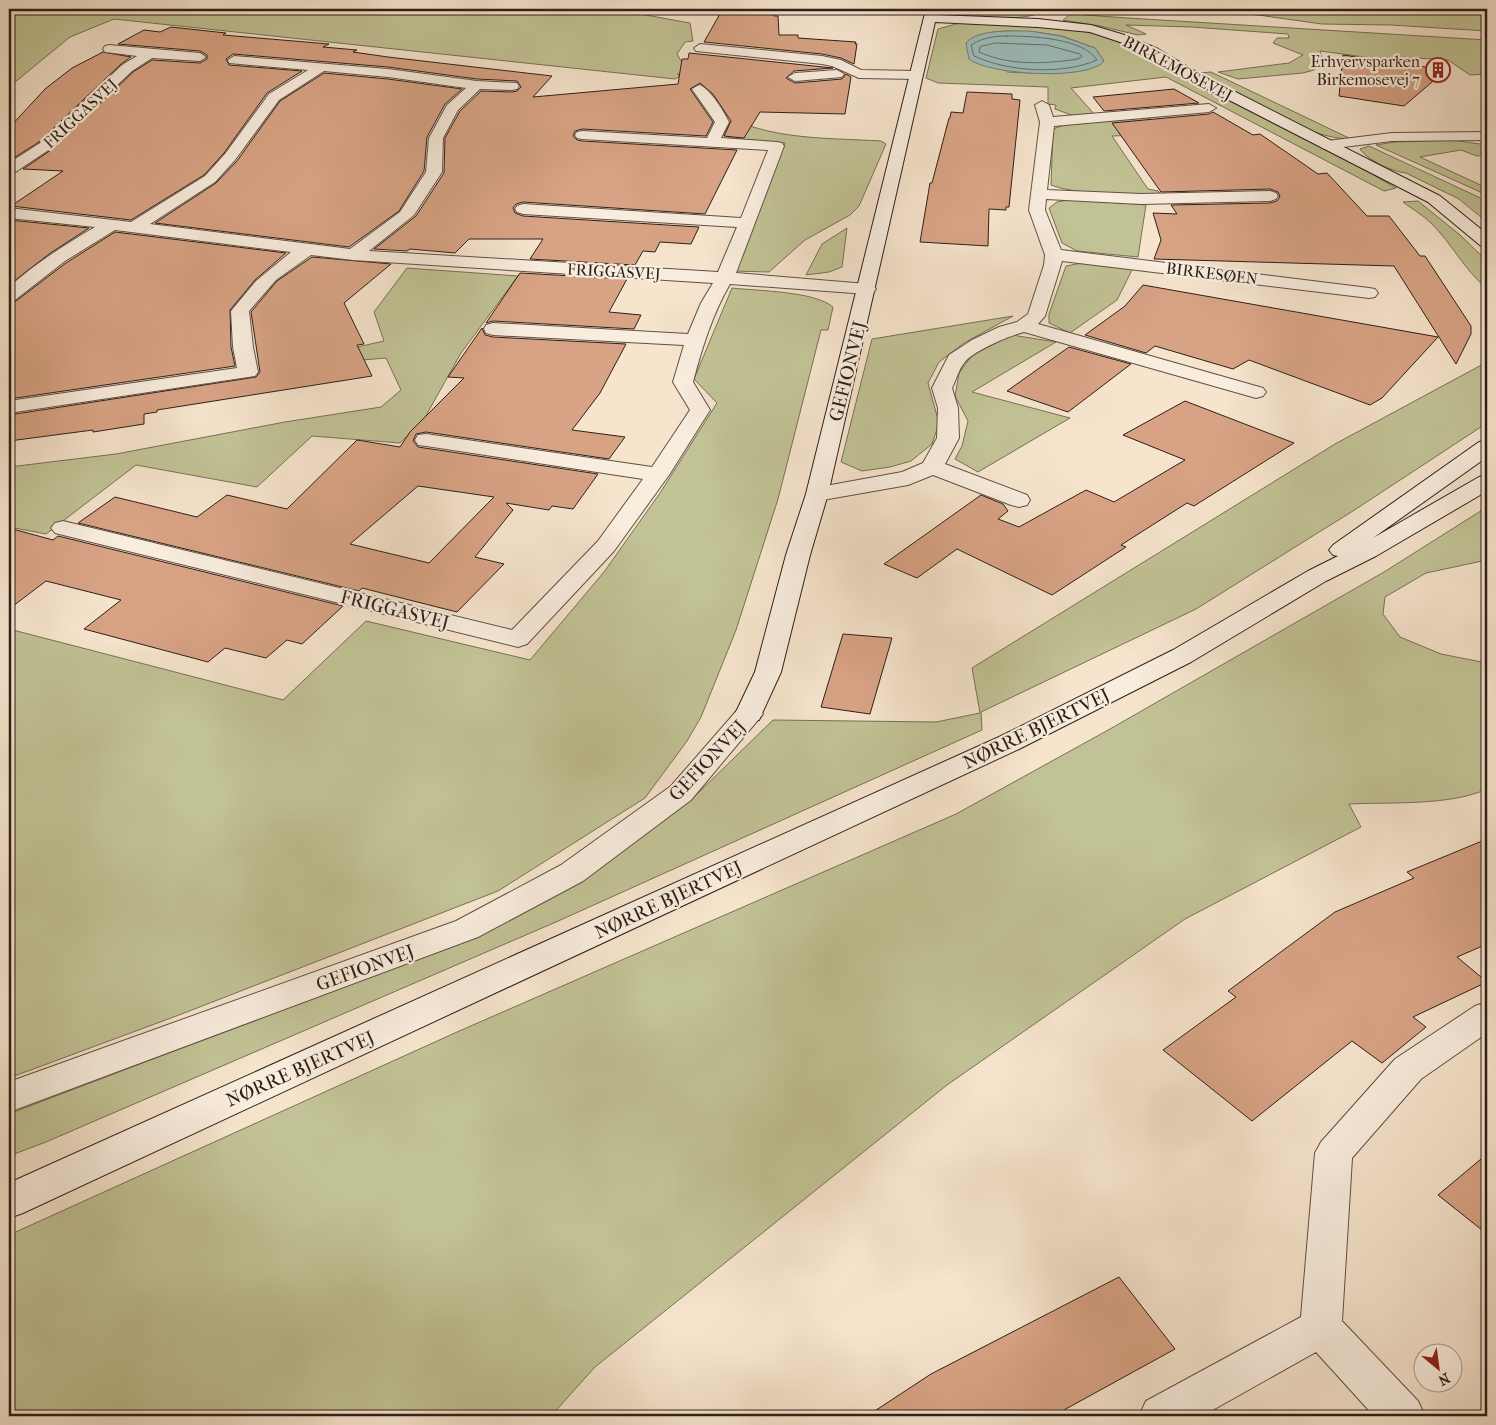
<svg xmlns="http://www.w3.org/2000/svg" width="1496" height="1425" viewBox="0 0 1496 1425" font-family="'IM FELL French Canon',serif">
  <style>
    .green { fill: #c1c295; stroke: #777056; fill-rule: evenodd }
    .water { fill: #9dbebb; stroke: #707e7a }
    .lines { fill: none; stroke-linecap: round; stroke-linejoin: round }
    .shore { stroke: #656e6a; stroke-width: 1 }
    .building { fill: #d8a385; stroke: #2d1f18; fill-rule: evenodd }
    .street-casing { stroke: #5f5045; stroke-width: 2 }
    .secondary-casing { stroke: #2d1f18; stroke-width: 2 }
    .street { fill: #f9edde; fill-rule: evenodd }
    .secondary { fill: #f9edde; fill-rule: evenodd }
    .labels { text-anchor: middle; stroke-width: 4.5; stroke-linejoin: round; paint-order: stroke }
    .far-poi-label { font-size: 16px; fill: #2d1f18; stroke: #f9edde; text-anchor: end }
    .far-street-label { font-size: 16px; fill: #2d1f18; stroke: #f9edde }
    .street-label { font-size: 19px; fill: #2d1f18; stroke: #f9edde }
  </style>
  <rect width="100%" height="100%" fill="#f6e4cd"/>
  <filter id="stains"><feTurbulence type="fractalNoise" baseFrequency=".004" numOctaves="4"/><feColorMatrix values="0 0 0 0 .2 0 0 0 0 .09 0 0 0 0 .02 0 0 0 .5 -.17"/></filter>
  <radialGradient id="worn" r=".72"><stop offset=".6" stop-color="#630" stop-opacity="0"/><stop offset="1" stop-color="#630" stop-opacity=".3"/></radialGradient>
  <!-- green -->
  <path class="green" d="M9,9H624L629,12L690,23L693,41L685,42L677,54L683,64L681,74H677L680,76L675,79L114,19L70,37L9,87Z
    M680,9H896L893,12L886,13H799Z
    M947,9H1050C1028,22 970,21 947,11Z
    M1172,9H1487V31L1391,25L1322,24L1258,15Z
    M1076,10L1087,12L1085,15L1128,18L1487,40V74L1470,75L1448,60L1399,57L1402,62L1320,51L1323,62L1314,70L1303,73L1238,79L1218,72L1289,63L1303,55L1273,43L1277,38H1289L1288,34L1192,27L1126,25L1146,34L1138,35L1100,26L1063,20Z
    M960,23C1007,24 1057,23 1103,36C1137,46 1163,66 1194,82C1261,117 1331,149 1396,188L1384,191L1166,77L1071,88L1095,115L1074,116L1055,109L1056,105L1048,104V87L938,83L926,78L938,29ZM1008,31L1036,32L1062,36L1095,48L1104,61C1092,76 1026,73 1007,72L975,37L994,32Z
    M1211,72L1351,139C1308,140 1237,95 1199,73Z
    M1148,117L1172,134L1112,136L1148,189L1158,191L1161,194C1132,195 1076,195 1051,185L1053,129L1064,125Z
    M732,119C778,140 831,138 881,141L886,144L859,206L850,215L805,240L769,272L732,271L785,143L731,138L723,135Z
    M1452,140L1487,145V155L1477,156L1461,150L1420,157L1487,188V195L1376,145L1395,142Z
    M1369,146L1487,201V222L1459,199L1406,173C1393,172 1367,160 1360,149Z
    M1072,199L1146,205L1138,257L1077,251L1062,243L1049,208L1057,202Z
    M1418,201L1460,235L1487,261V289C1464,269 1452,244 1431,223C1423,215 1412,209 1403,202Z
    M847,228L842,267L829,272L806,275L822,244Z
    M1082,263L1133,268L1117,300L1070,333L1049,323V314L1066,266Z
    M407,268L518,276L461,353L423,421L400,443L312,436L257,487L136,465L46,534L9,527V467L116,454L285,422L381,407L401,390L386,358L327,363L322,355L384,341L374,312Z
    M732,288C758,291 814,291 833,307L828,330H821L778,499L736,630L701,717L687,741L645,798L498,891L179,1015L9,1078V629L283,700L366,621L530,660L604,572L660,493L717,403L694,379Z
    M1013,316L964,343L939,362L928,383L939,423L932,444L911,461L890,467L862,471L841,462L872,339Z
    M1012,335L1056,342L972,392L1070,418L978,472L955,459L962,446L968,421L955,396L959,373L973,354Z
    M1487,362V423L1356,509L1196,609L981,712L982,730L556,922L46,1142L9,1156V1114L445,947L559,890L694,797L773,720L936,722L980,713L972,668L1335,444Z
    M1487,507V560L1426,573L1385,597L1383,614L1400,637L1441,654L1487,663V789C1450,806 1390,802 1349,804L1361,827L1185,919L947,1085L595,1367L551,1416H9V1235L457,1032L956,814L1110,729L1384,572Z"/>
  <!-- water -->
  <path class="water" d="M1029,31L1061,36L1095,48L1104,61C1089,81 989,75 969,59L966,43C977,29 1012,31 1029,31Z"/>
  <g class="lines">
    <!-- shore -->
    <path class="shore" d="M1007,36C1031,36 1083,38 1097,60C1062,75 1009,72 974,56L971,45C982,38 994,36 1007,36Z
      M996,43L1047,45L1080,54L1082,57C1077,60 1070,60 1063,61C1034,64 1006,64 979,52L980,47Z"/>
  </g>
  <!-- building -->
  <path class="building" d="M721,12L774,14V16H778L779,35H798V38L856,42L855,44H857L854,64L841,58L822,54L704,42Z
    M171,27L226,33L223,35L329,44L323,47L357,50L353,52L388,57L552,76L533,97L678,84L682,59H688L689,53L833,68L794,71L786,78L795,83L842,79L846,74L851,77L845,114L760,112L744,138L724,136L731,121L713,94L700,83L690,89L713,122L706,136L582,129L575,131L573,136L577,140L582,141L737,150L705,214L523,202L516,204L513,208L515,213L523,216L699,227L691,244L660,242L655,252L643,251L635,265L530,259L543,239H469L455,253L410,249L407,251L374,249L416,216L444,173L445,138L460,111L481,91L512,92L517,91L521,87L517,81L477,79L388,67L233,54L226,59L229,65L302,71L267,93L224,153L204,175L131,220L11,206L63,171L23,169L51,150L133,72L152,60L200,63L207,59V55L200,51L118,44L144,30L160,32Z
    M103,52L131,57L121,64L39,142L9,161V128L45,89L72,68Z
    M1343,55L1446,70L1404,106L1339,96Z
    M324,73L388,79L462,89L445,104L427,137L424,171L399,211L349,247L155,223L216,183L237,161L280,101Z
    M1174,89L1199,103L1104,111L1093,97Z
    M967,92L1012,94V99L1020,100L1009,207H1006V210L989,209L988,246L920,242L930,183H932L949,118H950L951,112L963,113Z
    M1213,112L1253,135L1260,134L1318,174L1327,173L1367,216H1389L1420,256H1425L1471,326V334L1456,364L1394,266L1154,259L1161,240L1153,213L1177,214L1171,205L1270,203L1277,201L1280,197L1278,192L1270,189L1161,192L1112,123L1209,114Z
    M9,220L89,228L49,254L9,285Z
    M115,232L286,253L255,280L230,310L231,347L235,366L9,399V303L16,301L66,263Z
    M312,257L391,264L344,303L364,344L357,345L372,376L157,410V412L144,414V424L93,432V430L9,441V415L256,377L260,372L251,312L277,281Z
    M520,273L627,279L609,312L641,315L634,329L493,321L486,323Z
    M1143,285L1438,337L1382,398L1370,405L1249,360L1233,369L1155,346L1146,353L1085,335L1125,306Z
    M482,328L485,335L493,337L626,344L600,393L572,430L625,437L609,459L426,432L416,434L413,441L418,447L598,474L573,509L552,506L549,510L506,503L513,510L475,557L504,564L457,612L362,588L359,591L78,523L115,497L197,517L227,495L287,509L357,440L400,447L410,432L464,378L448,377ZM418,486L494,497L429,563L350,544Z
    M1069,347L1131,364L1068,412L1007,391Z
    M1185,401L1294,443L1194,506L1187,503L1121,545L1126,547L1052,595L957,549L917,578L884,564L981,495L1003,504L1008,511L998,519L1019,527L1086,490L1114,502L1185,460L1123,435Z
    M9,528L53,540L58,536L343,606L302,644L287,640L266,658L225,648L208,662L84,629L121,600L46,581L9,609Z
    M843,634L892,638L870,714L821,707Z
    M1487,839V944L1457,957L1487,982L1413,1017L1426,1027L1382,1063L1352,1041L1252,1121L1163,1050L1236,997L1228,991L1335,912L1414,878L1407,872Z
    M1487,1154V1234L1438,1195Z
    M1119,1277L1175,1349L1053,1416H867L931,1374Z"/>
  <g class="lines">
    <defs>
      <path id="street" d="M700,44L822,56L841,60L861,70L916,71L923,75L916,79L859,78L832,66L822,64L696,51L694,48Z
        M109,45L200,53L206,57L200,61L152,58L132,71L50,149L14,173L9,175V163L40,143L122,65L137,56L105,52L103,49L105,46Z
        M234,56L388,69L477,81L517,83L519,86L517,89L512,90L480,89L458,110L443,138L442,172L414,215L369,251L718,272L737,227L523,214L517,212L515,209L517,206L523,204L741,218L768,150L582,139L577,138L575,135L577,132L582,131L707,138L715,122L692,89L699,85C710,88 724,112 729,122L721,138L777,142L782,143L784,146L736,273L867,284L873,285L876,289L873,293L867,294L730,284C712,315 702,348 693,382L710,410L669,475L614,551L527,644L518,647L55,533L51,528L55,523L63,521L512,630L598,541L643,479L426,446L418,445L415,440L418,435L426,434L652,467L690,410L673,382L684,345L493,335L486,333L484,329L486,325L493,323L688,334L701,303L713,283L353,260L311,255L276,280L249,311L253,347L258,372L255,376L9,413V401L237,368L233,347L231,311L256,281L291,252L115,230L65,261L15,300L9,301V287C35,264 64,245 95,227L9,218V208L131,222L205,176L225,154L269,94L308,70L229,63L228,60ZM324,71L388,77L466,88L447,105L429,138L426,172L400,212L350,249L150,224L215,182L235,160L279,100Z
        M837,70L844,74L842,77L795,81L788,77L795,73Z
        M1042,101L1049,105L1053,117L1209,104L1216,108L1209,112L1054,126L1047,190L1141,194L1270,191L1276,193L1278,196L1276,199L1270,201L1141,204L1046,199L1045,210L1061,250L1369,288L1375,289L1378,293L1375,297L1369,298L1062,261L1045,316L1038,324L1263,388L1266,392L1263,396L1256,398L1024,332C1009,336 973,351 964,363C959,369 956,380 952,388L958,408L959,438L945,464L1027,495L1030,500L1027,505L1019,507L1011,505L933,475L908,485L817,501L809,499L806,494L809,489L902,472L923,463L937,438L938,408L932,388L949,355L972,340L999,327L1017,322L1028,314L1044,265L1045,255L1029,210L1040,122L1035,105Z
        M1487,132V140L1392,141L1327,149L1322,148L1320,145L1322,142L1327,141L1392,133Z
        M749,706L759,708L763,714L691,800L583,881L478,937L9,1112V1082L456,921L561,865L671,786L739,708Z
        M1487,1002V1033L1421,1079L1352,1158L1342,1321L1418,1401L1425,1416H1374L1316,1352L1202,1416H1139L1146,1401L1301,1317L1315,1153L1321,1142L1395,1059L1475,1006Z"/>
      <path id="secondary" d="M926,9H938L937,15L1038,19L1091,25L1128,36L1158,49L1200,74L1440,196L1487,234V247L1481,246L1428,202L1190,80L1150,55L1120,42L1090,32L1038,27L935,22L828,494L810,555L781,672L759,720L749,722L739,720L735,714L755,672L786,555L806,494Z
        M1487,441V457L1373,538L1479,477L1487,475V491L1376,556L1326,581L1191,662L1019,749L23,1213L9,1218V1183L999,737L1173,650L1308,571L1338,556L1333,555L1329,550L1333,545L1479,442Z"/>
    </defs>
    <!-- street casing -->
    <use href="#street" class="street-casing"/>
    <!-- secondary casing -->
    <use href="#secondary" class="secondary-casing"/>
    <!-- street -->
    <use href="#street" class="street"/>
    <!-- secondary -->
    <use href="#secondary" class="secondary"/>
  </g>
  <!-- icons -->
  <defs>
    <symbol id="building-ring" viewBox="-11 -11 22 22"><circle r="9.5" fill="#f9edde" stroke="#8f2418" stroke-width="1.5"/><path d="M-4-6H4V6H1V3H-1V6H-4ZM-2.5-4.3h1.7v1.8h-1.7ZM.8-4.3h1.7v1.8H.8ZM-2.5-1h1.7V.8h-1.7ZM.8-1h1.7V.8H.8Z" fill="#8f2418"/></symbol>
  </defs>
  <g fill-rule="evenodd">
    <use href="#building-ring" x="1424" y="56" width="28" height="28"/>
  </g>
  <g class="labels">
    <!-- far-poi labels -->
    <g class="far-poi-label">
      <text x="1420" y="67">Erhvervsparken<tspan x="1420" dy="18">Birkemosevej 7</tspan></text>
    </g>
    <!-- far-street labels -->
    <g class="far-street-label">
      <text transform="translate(1178 68) rotate(28)" y="6">BIRKEMOSEVEJ</text>
      <text transform="translate(80 113) rotate(-43)" y="6">FRIGGASVEJ</text>
      <text transform="translate(614 271) rotate(3)" y="6">FRIGGASVEJ</text>
      <text transform="translate(1212 273) rotate(7)" y="6">BIRKESØEN</text>
    </g>
    <!-- street labels -->
    <g class="street-label">
      <text transform="translate(847 371) rotate(-76)" y="7">GEFIONVEJ</text>
      <text transform="translate(395 609) rotate(14)" y="7">FRIGGASVEJ</text>
      <text transform="translate(1036 728) rotate(-26)" y="7">NØRRE BJERTVEJ</text>
      <text transform="translate(707 760) rotate(-47)" y="7">GEFIONVEJ</text>
      <text transform="translate(668 899) rotate(-25)" y="7">NØRRE BJERTVEJ</text>
      <text transform="translate(365 967) rotate(-20)" y="7">GEFIONVEJ</text>
      <text transform="translate(300 1068) rotate(-24)" y="7">NØRRE BJERTVEJ</text>
    </g>
  </g>
  <!-- margin -->
  <rect width="1496" height="1425" fill="none" stroke="#f6e4cd" stroke-width="30"/>
  <rect x="10" y="10" width="1476" height="1405" fill="none" stroke="#2d1f18" stroke-width="2.5"/>
  <rect x="15" y="15" width="1466" height="1395" fill="none" stroke="#2d1f18"/>
  <!-- north arrow -->
  <g transform="translate(1438 1368) rotate(151)"><circle r="24" fill="#f9edde" stroke="#a79b8f"/>
  <path d="M0-4L9 19L0 12L-9 19Z" fill="#8f2418"/>
  <text y="-8" font-size="14" font-weight="bold" text-anchor="middle" fill="#2d1f18">N</text>
  </g>
  <rect width="100%" height="100%" filter="url(#stains)"/>
  <rect width="100%" height="100%" fill="url(#worn)"/>
</svg>
